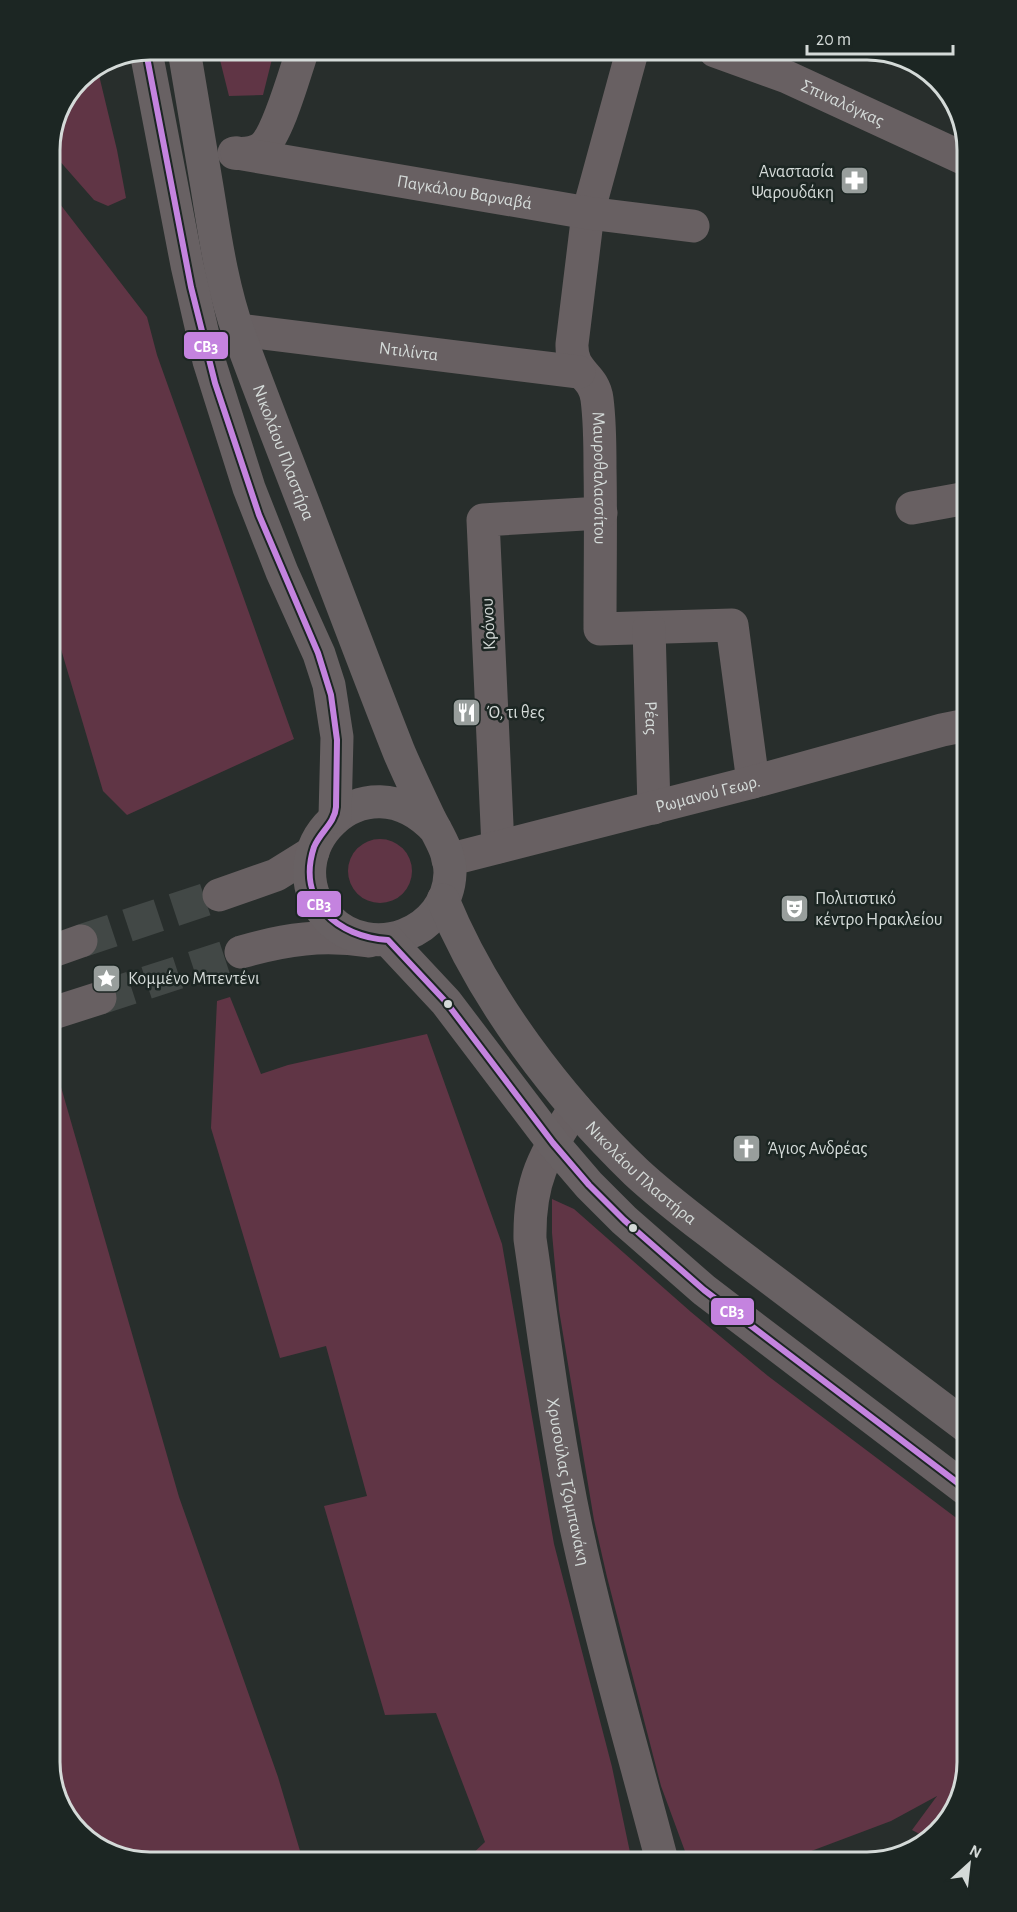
<svg xmlns="http://www.w3.org/2000/svg" width="1017" height="1912" viewBox="0 0 1017 1912" font-family="'Alegreya Sans',sans-serif">
  <style>
    .green { fill: #603545 }
    .lines { fill: none; stroke-linecap: round; stroke-linejoin: round }
    .minor-tunnel { stroke: #424846; stroke-width: 33; stroke-dasharray: 33 16; stroke-linecap: butt }
    .minor { stroke: #686062; stroke-width: 33 }
    .major { stroke: #686163; stroke-width: 33 }
    .bus-1-casing { stroke: #1c2623; stroke-width: 10 }
    .bus-1 { stroke: #c483df; stroke-width: 6 }
    .bus-dot { fill: #d4dad8; stroke: #1c2623; stroke-width: 2 }
    .labels { text-anchor: middle; stroke-width: 5; stroke-linejoin: round; paint-order: stroke }
    .street-label { font-size: 18px; fill: #d4dad8; stroke: #1c2623 }
    .poi-label { font-size: 18px; fill: #d4dad8; stroke: #1c2623; text-anchor: start }
    .rim { fill: none; stroke: #d4dad8; stroke-width: 3 }
    .line-badge { stroke: #1c2623; stroke-width: 2 }
    .badge-label { font-size: 16px; text-anchor: middle; font-weight: bold; fill: #fff }
  </style>
  <rect width="100%" height="100%" fill="#282e2c"/>
  <!-- green -->
  <path class="green" d="M273,55L263,95L229,96L219,56Z
    M97,67L117,150L126,198L108,206L94,200L50,150V143L79,79Z
    M50,191L147,317L157,355L294,739L127,815L103,791L50,612V535L61,531L50,492Z
    M348 871a32 32 0 1 1 64 0a32 32 0 1 1-64 0Z
    M50,855L60,882L50,886Z
    M230,997L261,1074L288,1065L427,1034L502,1244L554,1544L612,1767L631,1857L467,1859L485,1842L436,1713L385,1715L324,1506L367,1496L326,1346L280,1358L211,1128L217,1001Z
    M61,1087L179,1497L278,1777L303,1861L143,1862L94,1845L57,1801L50,1762V1091Z
    M552,1199L574,1209L691,1312L768,1376L967,1526V1763L950,1818L927,1838L912,1830L937,1796L891,1821L798,1856L689,1857L686,1854L661,1786L607,1577L594,1520L559,1310L552,1233Z"/>
  <g class="lines">
    <!-- minor-tunnel -->
    <path class="minor-tunnel" d="M81,941L219,895
      M100,998L241,952"/>
    <!-- minor -->
    <g class="minor">
      <path id="s1" d="M715,51L787,77L967,160"/>
      <path id="s2" d="M632,52L588,213L572,344C571,374 594,374 597,399C600,422 600,445 600,468C601,522 600,575 600,629L732,625L753,782"/>
      <path d="M234,153C243,154 254,153 262,148C277,136 294,76 301,55"/>
      <path id="s3" d="M237,153L588,213L693,226"/>
      <path id="s4" d="M238,330L579,372"/>
      <path d="M912,508L967,498"/>
      <path id="s5" d="M649,628L654,808"/>
      <path d="M498,847L483,520L601,513"/>
      <path id="s6" d="M448,860L753,782L942,730L967,725"/>
      <path d="M219,895L276,875L313,852"/>
      <path d="M50,952L81,941"/>
      <path d="M241,952C286,939 323,934 369,941"/>
      <path d="M50,1014L100,998"/>
      <path id="s7" d="M575,1108C544,1156 529,1180 530,1239C544,1335 556,1432 576,1527C600,1638 632,1747 661,1857"/>
    </g>
    <!-- major -->
    <g class="major">
      <path id="s8" d="M185,56C192,100 200,143 207,187C215,236 222,287 239,334C262,397 287,460 311,523C340,599 369,676 399,752C408,773 418,794 428,815C437,834 450,851 450,873C448,934 371,962 329,919C268,854 364,752 436,830"/>
      <path d="M147,57L187,265L209,361L249,488L282,572L319,654L329,685L337,737L335,817"/>
      <path id="s9" d="M443,900C484,1000 558,1097 636,1172C667,1201 702,1226 735,1252C812,1311 890,1368 967,1427"/>
      <path d="M388,940L446,1002L553,1143L589,1185L624,1220L704,1290L967,1490"/>
    </g>
    <defs>
      <path id="bus-1" d="M147,57L191,287L215,383L259,515L318,653L331,695L337,740L336,807C335,823 320,832 314,847C296,902 338,937 388,940L446,1002L553,1143L589,1185L624,1220L704,1290L967,1490"/>
    </defs>
    <!-- bus-1 casing -->
    <use href="#bus-1" class="bus-1-casing"/>
    <!-- bus-1 -->
    <use href="#bus-1" class="bus-1"/>
  </g>
  <!-- icons -->
  <defs>
    <symbol id="pharmacy-square" viewBox="-11 -11 22 22"><rect x="-9" y="-9" width="18" height="18" rx="4" fill="#989e9c" stroke="#1c2623"/><path d="M-2-6h4v4h4v4h-4v4h-4v-4h-4v-4h4Z" fill="#fff"/></symbol>
    <symbol id="restaurant-square" viewBox="-11 -11 22 22"><rect x="-9" y="-9" width="18" height="18" rx="4" fill="#989e9c" stroke="#1c2623"/><path d="M-5-6h1v4h1v-4h1v4h1v-4h1v5L-1.5 .5V6h-2V.5L-5-1ZM5-6V6H3V1.5H1.5Q1.5-4 5-6Z" fill="#fff"/></symbol>
    <symbol id="theatre-square" viewBox="-11 -11 22 22"><rect x="-9" y="-9" width="18" height="18" rx="4" fill="#989e9c" stroke="#1c2623"/><path d="M-5-5.5Q0-4 5-5.5V0Q5 5 0 6Q-5 5-5 0ZM-3.3-2.5H-1v1.5H-3.3ZM1-2.5H3.3v1.5H1ZM-2.8 1Q0 5.5 2.8 1Z" fill="#fff"/></symbol>
    <symbol id="sight-square" viewBox="-11 -11 22 22"><rect x="-9" y="-9" width="18" height="18" rx="4" fill="#989e9c" stroke="#1c2623"/><path d="M0-6L1.8-2.2L6-1.7L2.9 1.2L3.7 5.4L0 3.3L-3.7 5.4L-2.9 1.2L-6-1.7L-1.8-2.2Z" fill="#fff"/></symbol>
    <symbol id="church-square" viewBox="-11 -11 22 22"><rect x="-9" y="-9" width="18" height="18" rx="4" fill="#989e9c" stroke="#1c2623"/><path d="M-1.2-6h2.4v3.5h3.3v2.4h-3.3V6h-2.4V-.1h-3.3v-2.4h3.3Z" fill="#fff"/></symbol>
  </defs>
  <g fill-rule="evenodd">
    <use href="#pharmacy-square" x="838" y="164" width="33" height="33"/>
    <use href="#restaurant-square" x="450" y="696" width="33" height="33"/>
    <use href="#theatre-square" x="778" y="892" width="33" height="33"/>
    <use href="#sight-square" x="90" y="962" width="33" height="33"/>
    <use href="#church-square" x="730" y="1132" width="33" height="33"/>
  </g>
  <!-- markers -->
  <g class="bus-dot">
    <circle cx="448" cy="1004" r="5"/>
    <circle cx="633" cy="1228" r="5"/>
  </g>
  <g class="labels">
    <!-- street labels -->
    <g class="street-label">
      <text dy="6" stroke="none"><textPath href="#s1" startOffset="138">Σπιναλόγκας</textPath></text>
      <text dy="6" stroke="none"><textPath href="#s3" startOffset="231">Παγκάλου Βαρναβά</textPath></text>
      <text dy="6" stroke="none"><textPath href="#s4" startOffset="172">Ντιλίντα</textPath></text>
      <text dy="6" stroke="none"><textPath href="#s8" startOffset="410">Νικολάου Πλαστήρα</textPath></text>
      <text dy="6" stroke="none"><textPath href="#s2" startOffset="440">Μαυροθαλασσίτου</textPath></text>
      <text transform="translate(488 624) rotate(-93)" y="6">Κρόνου</text>
      <text dy="6" stroke="none"><textPath href="#s5" startOffset="90">Ρέας</textPath></text>
      <text dy="6" stroke="none"><textPath href="#s6" startOffset="268">Ρωμανού Γεωρ.</textPath></text>
      <text dy="6" stroke="none"><textPath href="#s9" startOffset="340">Νικολάου Πλαστήρα</textPath></text>
      <text dy="6" stroke="none"><textPath href="#s7" startOffset="387">Χρυσούλας Τζομπανάκη</textPath></text>
    </g>
    <!-- poi labels -->
    <g class="poi-label">
      <text x="834" y="177" text-anchor="end">Αναστασία<tspan x="834" dy="21">Ψαρουδάκη</tspan></text>
      <text x="487" y="718">Ό, τι θες</text>
      <text x="815" y="904">Πολιτιστικό<tspan x="815" dy="21">κέντρο Ηρακλείου</tspan></text>
      <text x="128" y="984">Κομμένο Μπεντένι</text>
      <text x="767" y="1154">Άγιος Ανδρέας</text>
    </g>
  </g>
  <!-- crop -->
  <path d="M0 0H1017V1912H0ZM150 60H867A90 90 0 0 1 957 150V1762A90 90 0 0 1 867 1852H150A90 90 0 0 1 60 1762V150A90 90 0 0 1 150 60Z" fill="#1c2623" fill-rule="evenodd"/>
  <path class="rim" d="M150 60H867A90 90 0 0 1 957 150V1762A90 90 0 0 1 867 1852H150A90 90 0 0 1 60 1762V150A90 90 0 0 1 150 60Z"/>
  <g class="line-badge">
    <rect x="183" y="331" width="46" height="29" rx="6" fill="#c483df"/>
    <rect x="296" y="890" width="46" height="28" rx="6" fill="#c483df"/>
    <rect x="710" y="1297" width="45" height="29" rx="6" fill="#c483df"/>
  </g>
  <g class="badge-label">
    <text x="206" y="352">CB3</text>
    <text x="319" y="910">CB3</text>
    <text x="732" y="1317">CB3</text>
  </g>
  <!-- north arrow -->
  <g transform="translate(969 1864) rotate(27)" stroke="#1c2623" stroke-width="4.5" paint-order="stroke">
  <path d="M0-4.5L10 22L0 15L-10 22Z" fill="#d4dad8"/>
  <text y="-9" font-size="16" font-weight="bold" text-anchor="middle" fill="#d4dad8">N</text>
  </g>
  <!-- scale -->
  <path d="M807 45v9h146v-9" fill="none" stroke="#d4dad8" stroke-width="3"/>
  <text x="816" y="45" font-size="18" fill="#d4dad8" stroke="#1c2623" stroke-width="4.5" paint-order="stroke">20 m</text>
</svg>
